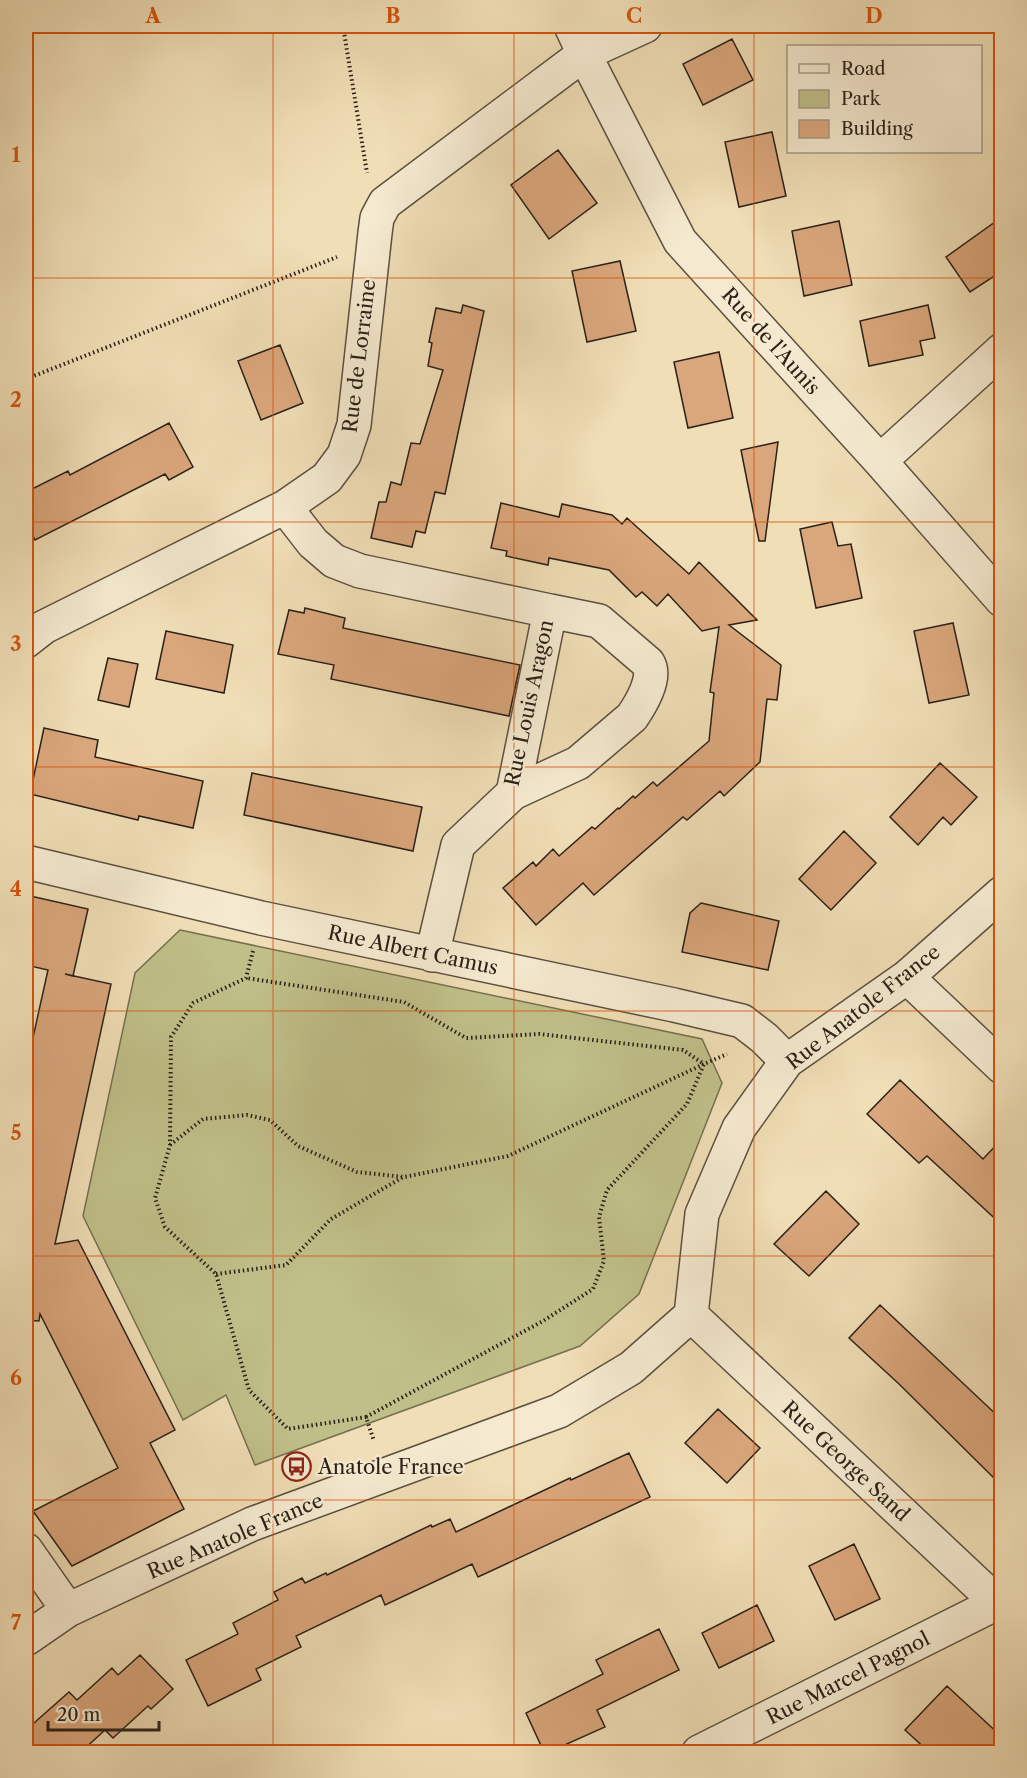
<svg xmlns="http://www.w3.org/2000/svg" width="1027" height="1778" viewBox="0 0 1027 1778" font-family="'Libre Caslon Text',serif">
  <style>
    .green { fill: #c0bf89; stroke: #757050; stroke-width: 1.5 }
    .building { fill: #daa67c; stroke: #2a2118; stroke-width: 1.5 }
    .lines { fill: none; stroke-linecap: round; stroke-linejoin: round }
    .minor-casing { stroke: #5c5040; stroke-width: 36 }
    .path { stroke: #2a2118; stroke-width: 4; stroke-dasharray: 1.5 3; stroke-linecap: butt }
    .minor { stroke: #f5ead0; stroke-width: 33 }
    .grid { fill: none; stroke: #d5530d; stroke-width: 1.5; stroke-opacity: 0.55 }
    .labels { text-anchor: middle; stroke-width: 4.5; stroke-linejoin: round; paint-order: stroke }
    .street-label { font-size: 20px; fill: #2a2118; stroke: #f5ead0 }
    .poi-label { font-size: 20px; fill: #2a2118; stroke: #f5ead0; text-anchor: start }
    .neatline { fill: none; stroke: #d5530d; stroke-width: 2 }
    .grid-label { font-size: 20px; text-anchor: middle; font-weight: bold; fill: #d5530d }
  </style>
  <rect width="100%" height="100%" fill="#f0deb6"/>
  <filter id="stains"><feTurbulence type="fractalNoise" baseFrequency=".00333" numOctaves="4"/><feColorMatrix values="0 0 0 0 .2 0 0 0 0 .09 0 0 0 0 .02 0 0 0 .5 -.17"/></filter>
  <radialGradient id="worn" r=".72"><stop offset=".6" stop-color="#630" stop-opacity="0"/><stop offset="1" stop-color="#630" stop-opacity=".3"/></radialGradient>
  <!-- green -->
  <path class="green" d="M180,930L702,1039L722,1083L639,1294L580,1346L255,1465L226,1395L183,1420L83,1216L135,973Z"/>
  <!-- building -->
  <path class="building" d="M732,39L753,80L703,105L683,64Z
    M772,132L786,196L739,207L725,142Z
    M558,150L597,203L549,239L511,185Z
    M1002,217V271L970,292L946,257Z
    M839,221L852,285L804,296L792,231Z
    M620,261L636,331L587,342L572,271Z
    M463,305L484,311L445,494L435,492L425,533L416,531L412,547L371,538L379,502H386L391,482L401,485L411,443L420,444L443,370L428,366L432,343L429,342L436,308L461,313Z
    M928,305L935,338L920,341L923,355L869,366L860,321Z
    M280,345L303,403L261,420L238,361Z
    M719,352L733,418L688,428L674,362Z
    M169,423L193,467L169,480L165,474L35,540L26,521V492L68,471L70,475Z
    M778,442L765,541H759L741,450Z
    M501,503L559,517L562,504L612,515L622,524L627,518L689,574L699,562L757,620L729,625L781,665L777,700L767,699L760,762L724,796L720,791L687,820L683,817L594,895L583,883L536,925L503,888L533,862L536,866L553,849L559,856L592,827L595,829L618,808L619,809L633,796L635,798L653,782L657,786L709,741L714,693L710,692L719,627L702,631L668,594L657,606L642,592L636,597L609,570L549,558L548,565L506,556L507,551L491,548Z
    M832,522L838,546L851,544L862,598L816,608L800,529Z
    M305,608L345,618L343,628L520,665L509,716L331,679L334,665L278,654L289,610L304,613Z
    M953,623L969,695L929,703L914,631Z
    M166,631L233,645L224,693L156,679Z
    M108,658L138,664L129,707L98,700Z
    M44,728L98,740L95,757L203,781L193,828L139,816L138,820L30,794Z
    M940,763L977,797L951,825L943,817L918,845L890,817Z
    M252,773L422,807L413,851L244,815Z
    M844,831L876,863L831,910L799,879Z
    M26,895L88,909L73,976L65,974L111,984L55,1244L78,1240L175,1430L150,1443L184,1509L72,1566L33,1511L118,1468L40,1314L39,1321L26,1320V1069L48,970L26,965Z
    M701,903L779,921L768,970L682,952L690,913Z
    M900,1080L983,1159L1002,1139V1225L927,1156L919,1163L867,1114Z
    M826,1191L859,1224L809,1276L774,1244Z
    M880,1305L1002,1420V1486L898,1383L849,1338Z
    M718,1409L760,1448L727,1483L685,1443Z
    M629,1453L650,1497L478,1577L472,1564L385,1605L381,1595L296,1636L301,1647L256,1669L261,1680L208,1706L186,1660L238,1634L233,1623L278,1600L274,1592L302,1578L305,1583L326,1573L327,1575L431,1525L432,1527L450,1519L456,1532L570,1478L571,1480Z
    M854,1544L880,1599L835,1620L809,1566Z
    M757,1605L774,1641L719,1668L702,1633Z
    M659,1629L679,1670L597,1710L605,1727L549,1752H544L526,1713L603,1674L596,1660Z
    M140,1655L173,1689L151,1709L148,1706L113,1738L105,1730L81,1752H26V1730L69,1692L77,1700L112,1668L118,1675Z
    M947,1686L1002,1737V1752H929L905,1730Z"/>
  <g class="lines">
    <defs>
      <path id="minor" d="M571,26L584,54L680,241L880,461L1002,600
        M880,461L1002,350
        M285,507L313,543L334,561L360,571L550,611L513,793L458,845L432,955
        M26,641L44,627L285,507L327,478L344,455L354,425L375,233L377,218L385,203L584,54L645,26
        M513,793L578,763L632,717C641,704 657,677 648,663L599,621L550,611
        M26,862L261,918L674,1005L742,1021L764,1038L787,1061
        M907,977L1002,1067
        M691,1315L1002,1607
        M26,1550L68,1610
        M26,1639L68,1610L252,1524L559,1411L631,1368L691,1315L702,1214L739,1128L787,1061L907,977L1002,893
        M699,1752L997,1603"/>
    </defs>
    <!-- minor casing -->
    <use href="#minor" class="minor-casing"/>
    <!-- path -->
    <path class="path" d="M343,26L367,173
      M26,379L337,257
      M253,951L246,978L193,1003L171,1037L170,1145L155,1198L165,1227L216,1274L249,1390L288,1429L366,1417L374,1441
      M170,1145L203,1119L247,1115L270,1120L298,1146L357,1172L404,1177L508,1156L704,1064L683,1050L539,1034L466,1038L404,1002L246,978
      M216,1274L286,1265L331,1219L403,1177
      M366,1417L543,1321L593,1289L604,1261L599,1217L607,1190L687,1104L704,1064L727,1054"/>
    <!-- minor -->
    <use href="#minor" class="minor"/>
  </g>
  <!-- grid -->
  <path class="grid" d="M273,26V1752M514,26V1752M754,26V1752M26,278H1002M26,522H1002M26,767H1002M26,1011H1002M26,1256H1002M26,1500H1002"/>
  <!-- icons -->
  <defs>
    <symbol id="bus-ring" viewBox="-11 -11 22 22"><circle r="9.5" fill="#f5ead0" stroke="#8f2418" stroke-width="1.5"/><path d="M-5-6H5V4H4V6H2V4H-2V6H-4V4H-5ZM-3.5-4V0h7V-4ZM-3.5 1.2v1.5H-2V1.2ZM2 1.2v1.5H3.5V1.2Z" fill="#8f2418"/></symbol>
  </defs>
  <g fill-rule="evenodd">
    <use href="#bus-ring" x="280" y="1450" width="33" height="33"/>
  </g>
  <g class="labels">
    <!-- street labels -->
    <g class="street-label">
      <text transform="translate(771 341) rotate(48)" y="7">Rue de l'Aunis</text>
      <text transform="translate(359 356) rotate(-83)" y="7">Rue de Lorraine</text>
      <text transform="translate(529 703) rotate(-78)" y="7">Rue Louis Aragon</text>
      <text transform="translate(413 950) rotate(12)" y="7">Rue Albert Camus</text>
      <text transform="translate(863 1007) rotate(-38)" y="7">Rue Anatole France</text>
      <text transform="translate(846 1461) rotate(43)" y="7">Rue George Sand</text>
      <text transform="translate(235 1536) rotate(-23)" y="7">Rue Anatole France</text>
      <text transform="translate(848 1678) rotate(-27)" y="7">Rue Marcel Pagnol</text>
    </g>
    <!-- poi labels -->
    <g class="poi-label">
      <text x="318" y="1474">Anatole France</text>
    </g>
  </g>
  <!-- margin -->
  <rect width="1027" height="1778" fill="none" stroke="#f0deb6" stroke-width="66"/>
  <!-- legend -->
  <rect x="787" y="45" width="195" height="108" fill="#f5ead0" stroke="#a49a86" stroke-width="1.5"/>
  <rect x="799" y="64" width="30" height="9" fill="#f5ead0" stroke="#a49a86" stroke-width="1.5"/>
  <text x="841" y="75" font-size="18" fill="#2a2118">Road</text>
  <rect x="799" y="90" width="30" height="18" fill="#c0bf89" stroke="#a49a86" stroke-width="1.5"/>
  <text x="841" y="105" font-size="18" fill="#2a2118">Park</text>
  <rect x="799" y="120" width="30" height="18" fill="#daa67c" stroke="#a49a86" stroke-width="1.5"/>
  <text x="841" y="135" font-size="18" fill="#2a2118">Building</text>
  <!-- scale -->
  <path d="M48 1721v9h111v-9" fill="none" stroke="#2a2118" stroke-width="3"/>
  <text x="57" y="1721" font-size="18" fill="#2a2118" stroke="#f5ead0" stroke-width="4.5" paint-order="stroke">20 m</text>
  <rect x="33" y="33" width="961" height="1712" class="neatline"/>
  <g class="grid-label">
    <text x="153" y="23">A</text>
    <text x="393" y="23">B</text>
    <text x="634" y="23">C</text>
    <text x="874" y="23">D</text>
    <text x="16" y="162">1</text>
    <text x="16" y="407">2</text>
    <text x="16" y="651">3</text>
    <text x="16" y="896">4</text>
    <text x="16" y="1140">5</text>
    <text x="16" y="1385">6</text>
    <text x="16" y="1630">7</text>
  </g>
  <rect width="100%" height="100%" filter="url(#stains)"/>
  <rect width="100%" height="100%" fill="url(#worn)"/>
</svg>
